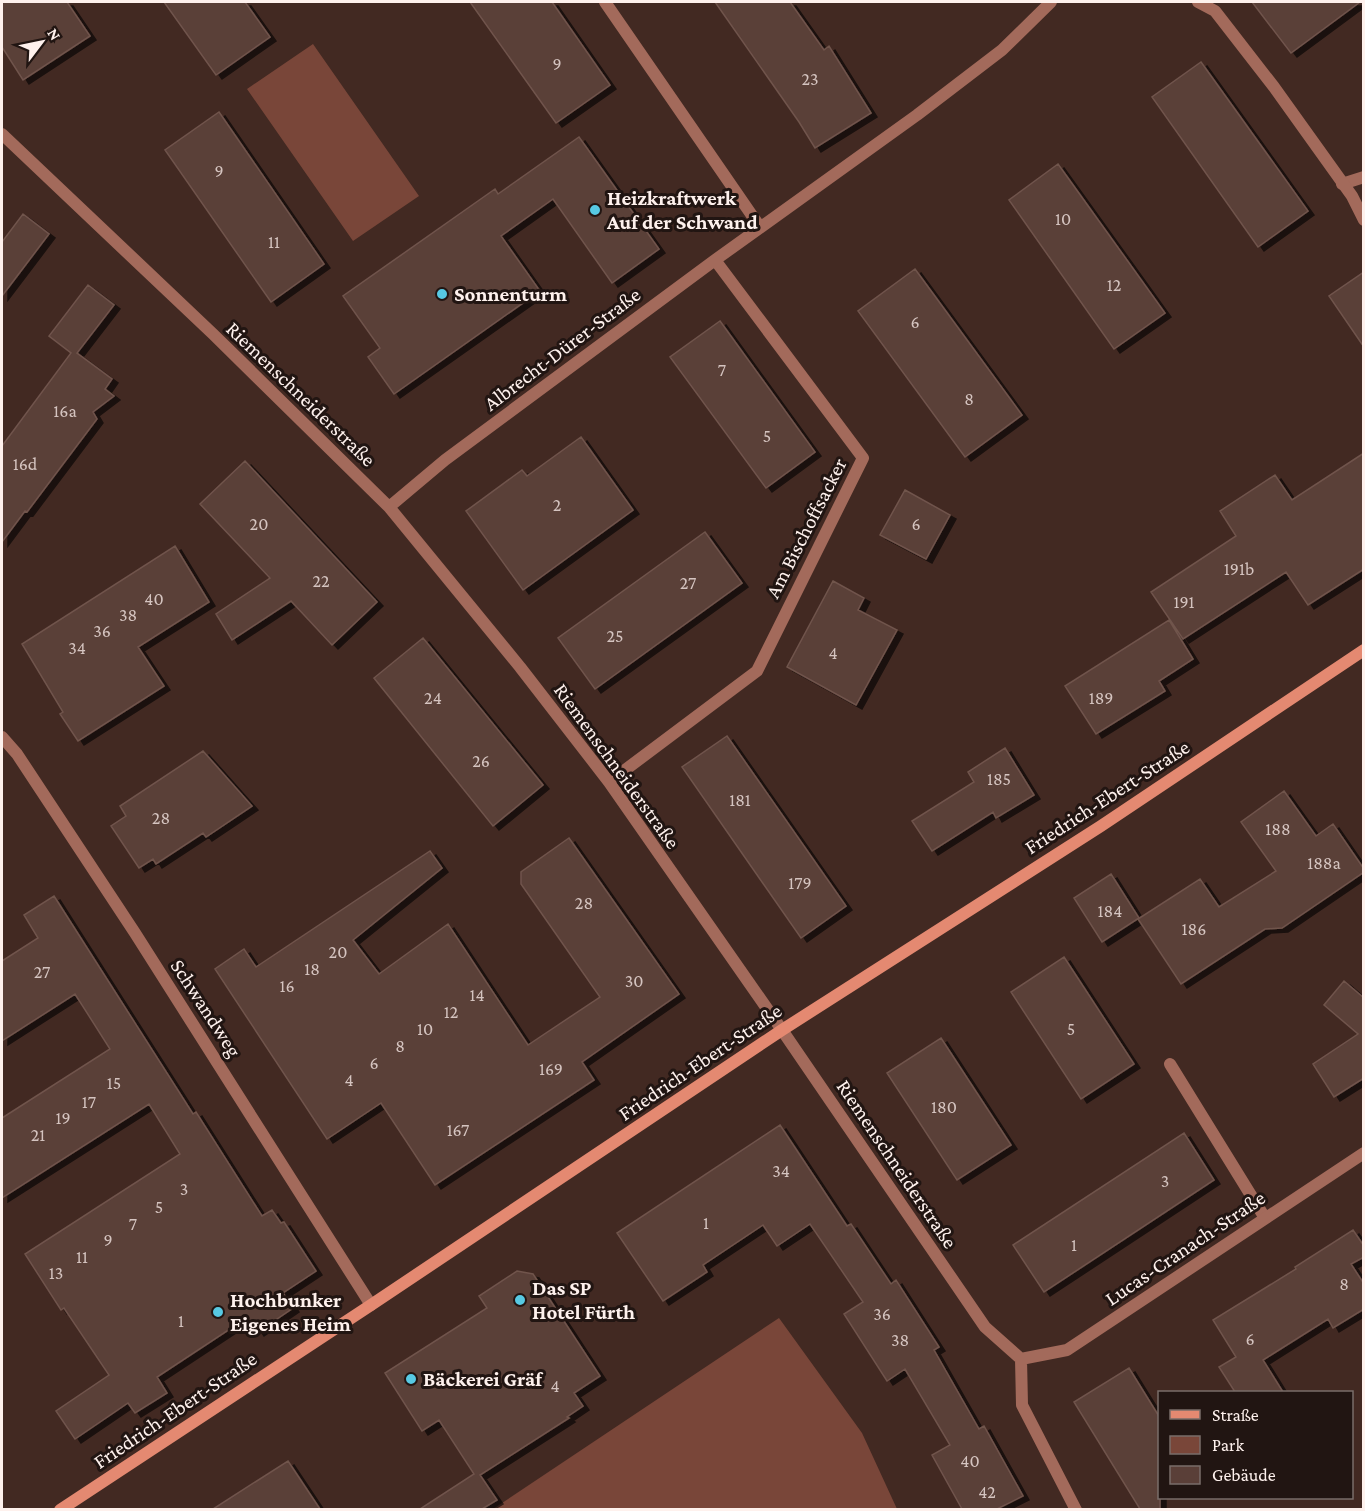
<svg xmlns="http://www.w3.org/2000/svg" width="1365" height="1511" viewBox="0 0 1365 1511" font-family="'Crimson Pro',serif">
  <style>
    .green { fill: #794639 }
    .building { fill: #5a3f38; stroke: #70544c; stroke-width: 1.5; filter: url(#shadow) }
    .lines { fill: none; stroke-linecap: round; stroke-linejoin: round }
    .lane { stroke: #a36a5b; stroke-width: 12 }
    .street { stroke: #a36a5b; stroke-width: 12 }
    .secondary { stroke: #e48971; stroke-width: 12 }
    .poi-dot { fill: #57c9e3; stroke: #211512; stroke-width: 2 }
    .labels { text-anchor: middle; stroke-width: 6; stroke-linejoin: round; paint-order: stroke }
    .number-label { font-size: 18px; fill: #d5c4c0 }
    .poi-label { font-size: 21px; font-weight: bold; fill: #fef1ed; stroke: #211512; text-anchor: start }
    .street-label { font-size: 21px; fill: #fef1ed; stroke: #211512 }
  </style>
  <defs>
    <filter id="shadow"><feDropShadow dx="6" dy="4" stdDeviation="0" flood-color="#0009"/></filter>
  </defs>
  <rect width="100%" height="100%" fill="#422922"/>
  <!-- green -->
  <path class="green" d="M313,44L419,196L353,241L247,89Z
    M779,1318L862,1433L897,1509H493Z"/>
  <!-- building -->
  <path class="building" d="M2,2H67L90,36L23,80L2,47Z
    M164,2H245L270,37L216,75Z
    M470,2H552L610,85L556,123Z
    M715,2H790L824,50L829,46L871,113L815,148L799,122Z
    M1252,2H1360L1291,53Z
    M1201,62L1308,211L1258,247L1152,97Z
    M219,112L324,264L271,302L165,150Z
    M579,137L659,249L612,283L553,199L501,236L540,291L394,394L368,357L380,348L343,296L495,189L498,194Z
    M1058,164L1165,313L1114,349L1009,200Z
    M23,214L49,234L2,296V242Z
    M915,269L1022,415L965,457L858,311Z
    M1364,272V347L1329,296Z
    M88,285L114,305L77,353L112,379L105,389L114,396L93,412L97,419L27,512L25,511L2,542V446L71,353L49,336Z
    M720,321L815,452L766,488L670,357Z
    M581,437L633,510L523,590L466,511L522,470L527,476Z
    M1364,453V569L1308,605L1286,572L1183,639L1151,592L1236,536L1220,511L1275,475L1292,500Z
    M245,461L377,602L332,645L291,601L232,640L216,614L270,578L200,504Z
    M905,490L950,515L926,559L880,535Z
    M705,532L742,583L595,689L558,638Z
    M175,546L209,602L138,647L164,686L78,741L60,714L63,712L22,644Z
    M833,581L864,598L858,610L897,630L856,705L787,667Z
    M1169,620L1193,659L1159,681L1165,691L1096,734L1065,686Z
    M423,638L543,785L493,826L374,678Z
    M727,736L846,906L801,938L682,767Z
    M1005,748L1034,795L996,818L993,812L932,851L912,821L974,782L968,772Z
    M203,751L252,806L206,837L203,833L156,864L153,859L139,868L111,826L126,816L120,806Z
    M1284,791L1316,836L1333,824L1364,869V872L1282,928L1265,929L1181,984L1138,919L1200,879L1219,907L1276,871L1241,822Z
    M569,838L679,994L582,1062L594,1080L435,1185L381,1103L327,1139L215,969L244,949L256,967L430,851L442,868L353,940L379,974L448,924L528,1045L600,997L521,884V872Z
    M1111,874L1139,918L1102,942L1074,898Z
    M54,896L193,1114L196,1112L262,1216L272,1210L281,1223L284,1222L316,1271L283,1293L293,1308L258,1332L248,1317L157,1377L167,1393L135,1413L128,1403L75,1439L56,1411L109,1375L64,1308L61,1310L25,1254L180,1154L149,1104L2,1198V1118L110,1049L75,994L2,1041V961L38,938L24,915Z
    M1064,957L1134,1064L1081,1099L1011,992Z
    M1344,981L1364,998V1078L1334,1097L1313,1064L1358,1034L1324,1005Z
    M941,1038L1011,1145L957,1180L887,1073Z
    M780,1125L847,1226L851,1224L891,1284L896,1280L939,1347L934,1350L979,1429L984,1426L1023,1496L997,1509H962L932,1455L950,1445L905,1369L887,1381L844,1314L863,1302L810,1224L777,1246L763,1225L703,1265L707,1272L663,1301L617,1233Z
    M1184,1133L1214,1180L1044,1292L1013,1245Z
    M1353,1230L1364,1246V1257L1351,1264L1364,1284V1309L1333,1328L1328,1319L1263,1360L1283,1392H1235L1219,1367L1236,1357L1213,1320L1296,1269L1295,1267Z
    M517,1271L533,1274L600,1376L574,1393L583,1406L567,1417L569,1418L480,1475L497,1500L482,1509H420L474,1474L439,1420L422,1431L385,1373L487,1308L479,1296Z
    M1129,1368L1160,1418V1509H1140L1074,1402Z
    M288,1461L320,1509H213Z"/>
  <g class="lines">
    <!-- lane -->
    <path class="lane" d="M1342,184L1364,177
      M1170,1064L1265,1218"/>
    <!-- street -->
    <path class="street" d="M605,2L760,227
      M1198,2L1215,11L1274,87L1352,196L1364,220
      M2,134L213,334L389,507L520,667L609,782L782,1030L985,1327L1021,1359L1022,1405L1076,1510
      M389,507L445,460L715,260L917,115L1002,50L1051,2
      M2,737L17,754L135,933L371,1305
      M609,782L757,671L863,458L715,260
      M1021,1359L1067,1350L1364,1153"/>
    <!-- secondary -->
    <path class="secondary" d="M60,1510L371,1305L782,1030L1101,826L1364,650"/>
  </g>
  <!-- markers -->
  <g class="poi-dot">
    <circle cx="595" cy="210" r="6"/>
    <circle cx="442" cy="294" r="6"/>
    <circle cx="520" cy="1300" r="6"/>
    <circle cx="218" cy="1312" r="6"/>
    <circle cx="411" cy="1379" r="6"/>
  </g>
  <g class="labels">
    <!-- number labels -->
    <g class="number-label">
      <text x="557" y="70">9</text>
      <text x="810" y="85">23</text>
      <text x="219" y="177">9</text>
      <text x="1063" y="225">10</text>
      <text x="274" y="248">11</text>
      <text x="1114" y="291">12</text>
      <text x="915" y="328">6</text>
      <text x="722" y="376">7</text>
      <text x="969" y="405">8</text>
      <text x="65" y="417">16a</text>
      <text x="767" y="442">5</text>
      <text x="25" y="470">16d</text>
      <text x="557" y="511">2</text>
      <text x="259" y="530">20</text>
      <text x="916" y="530">6</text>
      <text x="1239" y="575">191b</text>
      <text x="321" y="587">22</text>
      <text x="688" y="589">27</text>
      <text x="154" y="605">40</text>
      <text x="1184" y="608">191</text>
      <text x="128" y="621">38</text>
      <text x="102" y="637">36</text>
      <text x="615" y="642">25</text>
      <text x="77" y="654">34</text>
      <text x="833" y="659">4</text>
      <text x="433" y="704">24</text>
      <text x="1101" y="704">189</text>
      <text x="481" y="767">26</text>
      <text x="999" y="785">185</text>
      <text x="740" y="806">181</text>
      <text x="161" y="824">28</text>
      <text x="1278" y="835">188</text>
      <text x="1324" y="869">188a</text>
      <text x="800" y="889">179</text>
      <text x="584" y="909">28</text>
      <text x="1110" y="917">184</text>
      <text x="1194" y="935">186</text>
      <text x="338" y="958">20</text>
      <text x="312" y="975">18</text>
      <text x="42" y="978">27</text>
      <text x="634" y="987">30</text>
      <text x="287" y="992">16</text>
      <text x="477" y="1001">14</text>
      <text x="451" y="1018">12</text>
      <text x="425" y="1035">10</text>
      <text x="1071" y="1035">5</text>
      <text x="400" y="1052">8</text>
      <text x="374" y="1069">6</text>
      <text x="551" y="1075">169</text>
      <text x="349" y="1086">4</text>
      <text x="114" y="1089">15</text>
      <text x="89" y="1108">17</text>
      <text x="944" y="1113">180</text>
      <text x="63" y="1124">19</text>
      <text x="458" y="1136">167</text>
      <text x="38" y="1141">21</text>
      <text x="781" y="1177">34</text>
      <text x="1165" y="1187">3</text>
      <text x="184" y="1195">3</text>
      <text x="159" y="1213">5</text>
      <text x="706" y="1229">1</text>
      <text x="133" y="1230">7</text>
      <text x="108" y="1246">9</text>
      <text x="1074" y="1251">1</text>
      <text x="82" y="1263">11</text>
      <text x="56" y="1279">13</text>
      <text x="1344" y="1290">8</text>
      <text x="882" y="1320">36</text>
      <text x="181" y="1327">1</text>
      <text x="1250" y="1345">6</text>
      <text x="900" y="1346">38</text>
      <text x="555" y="1392">4</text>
      <text x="970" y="1467">40</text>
      <text x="987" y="1498">42</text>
    </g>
    <!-- poi labels -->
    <g class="poi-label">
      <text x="607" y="205">Heizkraftwerk<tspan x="607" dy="24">Auf der Schwand</tspan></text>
      <text x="454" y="301">Sonnenturm</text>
      <text x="532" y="1295">Das SP<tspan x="532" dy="24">Hotel Fürth</tspan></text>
      <text x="230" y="1307">Hochbunker<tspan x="230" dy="24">Eigenes Heim</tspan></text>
      <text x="423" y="1386">Bäckerei Gräf</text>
    </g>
    <!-- street labels -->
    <g class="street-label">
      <text transform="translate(562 349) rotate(-37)" y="7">Albrecht-Dürer-Straße</text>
      <text transform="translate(301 394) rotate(44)" y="7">Riemenschneiderstraße</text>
      <text transform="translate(806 528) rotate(-63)" y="7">Am Bischoffsacker</text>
      <text transform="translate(617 766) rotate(54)" y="7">Riemenschneiderstraße</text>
      <text transform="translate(1107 797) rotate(-33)" y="7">Friedrich-Ebert-Straße</text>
      <text transform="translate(206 1008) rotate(57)" y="7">Schwandweg</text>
      <text transform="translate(700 1062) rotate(-34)" y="7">Friedrich-Ebert-Straße</text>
      <text transform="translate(897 1164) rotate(56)" y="7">Riemenschneiderstraße</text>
      <text transform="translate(1185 1248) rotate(-34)" y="7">Lucas-Cranach-Straße</text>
      <text transform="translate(175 1410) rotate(-34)" y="7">Friedrich-Ebert-Straße</text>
    </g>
  </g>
  <!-- border -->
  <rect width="1365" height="1511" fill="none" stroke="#fef1ed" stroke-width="6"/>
  <!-- legend -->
  <rect x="1158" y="1391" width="195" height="108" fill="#211512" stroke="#796d6a" stroke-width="1.5"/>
  <rect x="1170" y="1410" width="30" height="9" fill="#e48971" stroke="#796d6a" stroke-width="1.5"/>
  <text x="1212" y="1421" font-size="18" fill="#fef1ed">Straße</text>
  <rect x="1170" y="1436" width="30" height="18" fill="#794639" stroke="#796d6a" stroke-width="1.5"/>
  <text x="1212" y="1451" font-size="18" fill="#fef1ed">Park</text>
  <rect x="1170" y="1466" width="30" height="18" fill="#5a3f38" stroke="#796d6a" stroke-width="1.5"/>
  <text x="1212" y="1481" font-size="18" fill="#fef1ed">Gebäude</text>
  <!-- north arrow -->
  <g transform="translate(42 42) rotate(58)" stroke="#211512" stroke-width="4.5" paint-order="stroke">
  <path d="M0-4.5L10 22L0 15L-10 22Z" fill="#fef1ed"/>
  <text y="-9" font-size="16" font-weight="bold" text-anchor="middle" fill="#fef1ed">N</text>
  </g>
</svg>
